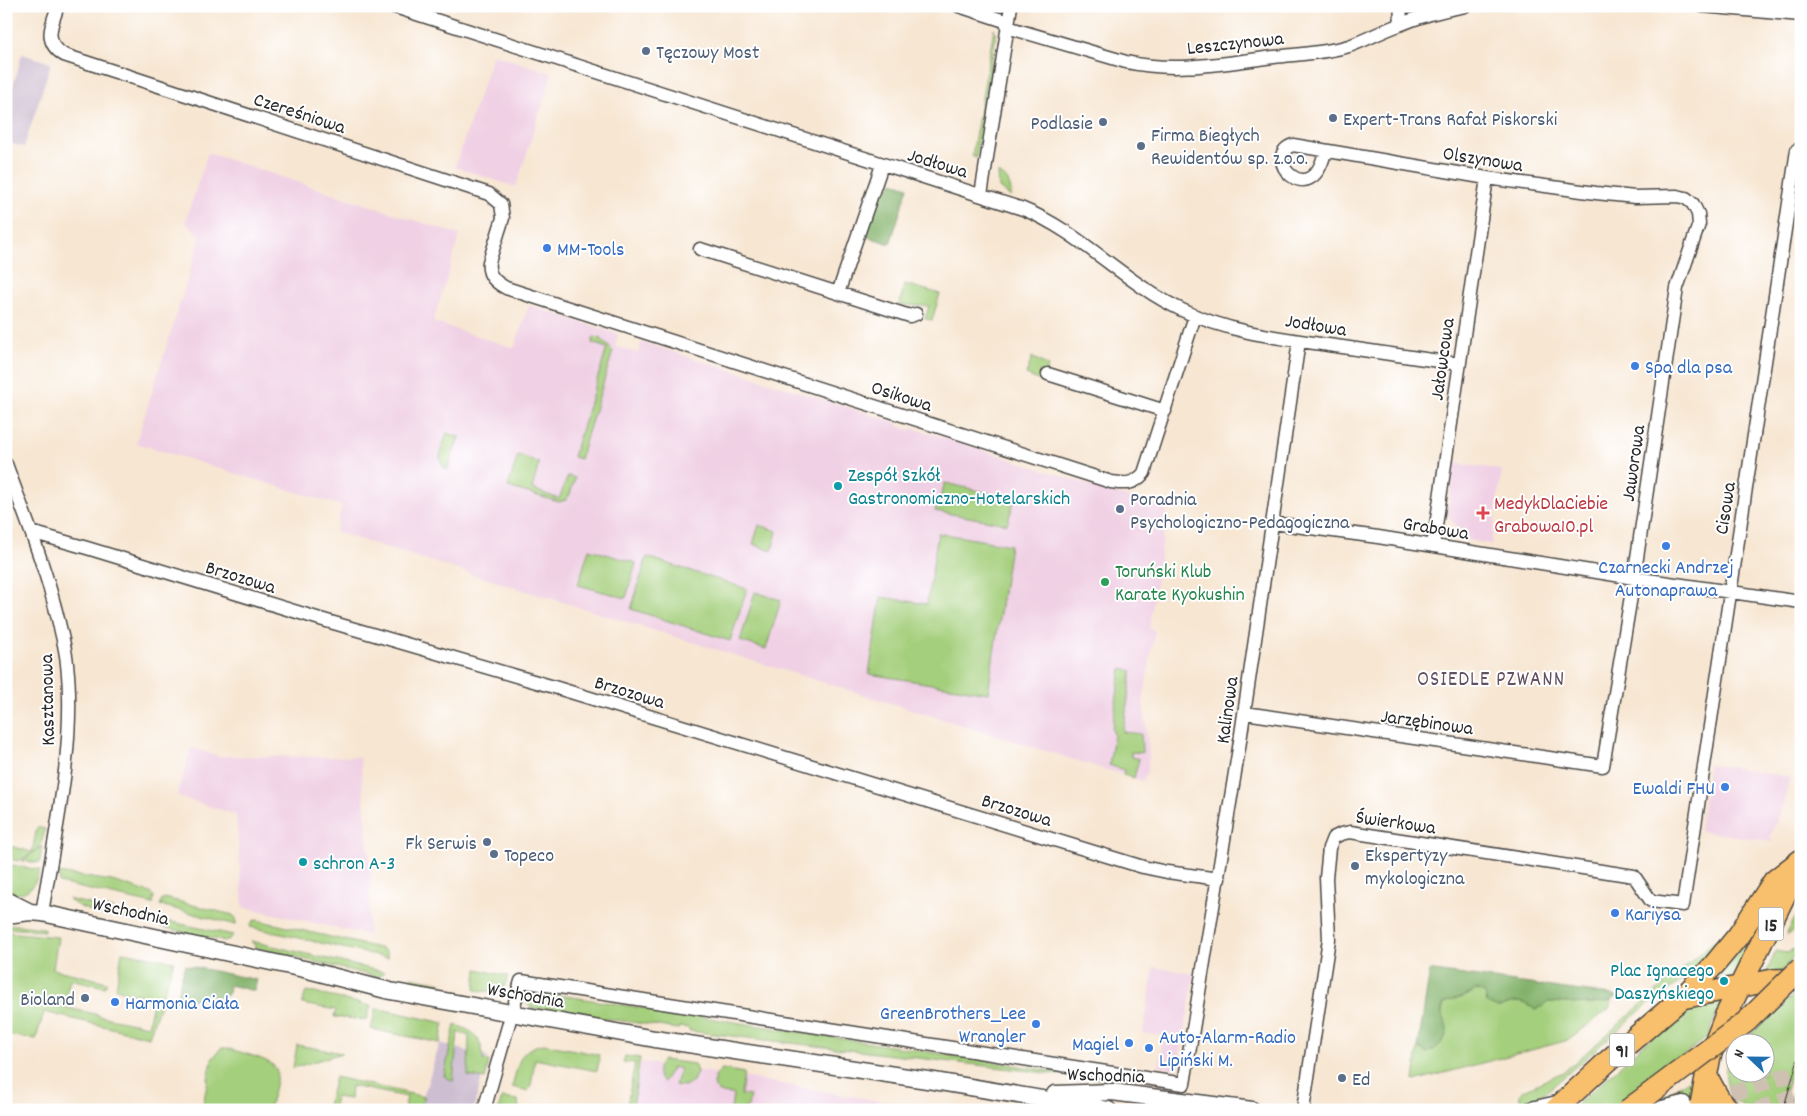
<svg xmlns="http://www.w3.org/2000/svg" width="1807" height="1116" viewBox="0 0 1807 1116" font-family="Dekko,sans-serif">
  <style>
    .built { fill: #f0d0e4 }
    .industrial { fill: #cebed1 }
    .green { fill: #a4cf7b; stroke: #687d53 }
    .forest { fill: #83b26b; stroke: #576e4b }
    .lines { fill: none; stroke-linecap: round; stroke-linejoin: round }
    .tertiary-tunnel { stroke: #cec1b1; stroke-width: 16; stroke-dasharray: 16 8; stroke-linecap: butt }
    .minor-casing { stroke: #4a4744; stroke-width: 15 }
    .tertiary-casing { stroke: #4a4744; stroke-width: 19 }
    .primary-casing { stroke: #4a4744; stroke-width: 24 }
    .minor { stroke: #fff; stroke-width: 12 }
    .tertiary { stroke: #fff; stroke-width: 16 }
    .primary { stroke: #f8bf6c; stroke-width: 21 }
    .tram { stroke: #2b2b2b; stroke-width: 1 }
    .primary-bridge-casing { stroke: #4a4744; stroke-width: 24; stroke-linecap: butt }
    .primary-bridge { stroke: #f8bf6c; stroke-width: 21 }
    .service-dot { fill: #5c6f8a; stroke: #fff; stroke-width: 2 }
    .shop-dot { fill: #3f7fe0; stroke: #fff; stroke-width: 2 }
    .culture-dot { fill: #0f9aa8; stroke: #fff; stroke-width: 2 }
    .health-dot { fill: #e0444e; stroke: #fff; stroke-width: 2 }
    .leisure-dot { fill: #2e9e5b; stroke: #fff; stroke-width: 2 }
    .labels { text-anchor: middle; stroke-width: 4; stroke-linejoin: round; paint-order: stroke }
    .shield { fill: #fff; stroke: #6b6b6b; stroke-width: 1 }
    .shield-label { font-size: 19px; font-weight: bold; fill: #2b2b2b }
    .street-label { font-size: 20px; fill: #2b2b2b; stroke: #fff }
    .service-label { font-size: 20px; fill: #4e5e75; stroke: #fff; text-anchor: start }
    .shop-label { font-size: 20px; fill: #366cbe; stroke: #fff; text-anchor: start }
    .culture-label { font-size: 20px; fill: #0d838f; stroke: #fff; text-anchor: start }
    .health-label { font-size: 20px; fill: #be3a42; stroke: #fff; text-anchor: start }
    .leisure-label { font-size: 20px; fill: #27864d; stroke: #fff; text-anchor: start }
    .neighbourhood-label { font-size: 21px; letter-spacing: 1px; fill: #635261; stroke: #fff }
  </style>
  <rect width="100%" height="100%" fill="#fff"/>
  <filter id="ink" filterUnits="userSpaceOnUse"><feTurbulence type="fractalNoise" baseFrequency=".02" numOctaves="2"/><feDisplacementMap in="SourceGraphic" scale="10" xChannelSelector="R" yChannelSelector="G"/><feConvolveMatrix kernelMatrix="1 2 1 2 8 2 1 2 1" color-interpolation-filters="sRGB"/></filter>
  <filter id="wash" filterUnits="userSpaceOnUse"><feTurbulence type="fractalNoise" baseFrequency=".0096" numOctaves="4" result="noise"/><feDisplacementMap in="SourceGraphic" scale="20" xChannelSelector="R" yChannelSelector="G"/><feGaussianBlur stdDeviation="1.12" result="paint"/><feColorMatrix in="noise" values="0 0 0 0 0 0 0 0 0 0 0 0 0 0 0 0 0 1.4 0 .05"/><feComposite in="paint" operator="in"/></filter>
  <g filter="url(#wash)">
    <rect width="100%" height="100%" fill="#f7e6d2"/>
    <!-- built -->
    <path class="built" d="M493,54L552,73L516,187L455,167Z
      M208,153L460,235L433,322L514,348L529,305L618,334L615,346L638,353L642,342L898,423V426L910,430L911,428L936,435L1167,510L1149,629L1155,630L1143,702L1149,755L1147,771L1143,781L335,532L342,506L136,443L201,236L185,222Z
      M1455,463L1502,470L1491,544L1467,540L1447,515Z
      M191,748L219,756L360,757L371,877L368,935L243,907L236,815L177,796Z
      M1709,764L1790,777L1782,809L1770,836L1772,841L1699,831Z
      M1154,967L1195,974L1177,1069L1159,1066L1163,1036L1143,1033Z
      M641,1062L748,1078L930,1110H631Z"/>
    <!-- industrial -->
    <path class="industrial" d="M22,54L51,63L24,147L6,142V105L8,104Z
      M440,1043L488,1057L473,1110H419Z"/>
    <!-- green -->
    <path class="green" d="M994,28L996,35L976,158L972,156Z
      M998,173C1008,177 1012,187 1011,197L999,188Z
      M905,284L940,294L932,320L925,319L929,306L899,305Z
      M594,337L600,338L613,351L580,459L573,457L607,348L592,343Z
      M1032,357L1048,366L1043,382L1026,375Z
      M447,433L459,437L447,470C434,460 443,446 447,433Z
      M518,455L539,463L532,489L559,499L568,476L575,478L570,494L566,500L559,502L508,487Z
      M945,483L1015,499L1007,524L935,511Z
      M759,525L777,531L772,551L753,544Z
      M938,533L1010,545L988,693L869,674L881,597L927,604Z
      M589,549L636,563L626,598L578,585Z
      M647,557L747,589L730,641L631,609Z
      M755,592L781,600L766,649L740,641Z
      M1121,669L1132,671L1123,732L1141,734L1142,753L1131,752V757L1139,759L1134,778L1123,775L1124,770L1109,765L1114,735L1112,729Z
      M37,827L45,829C41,850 37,851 18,861L6,858V845L32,852Z
      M42,846L40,862L36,863L22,861Z
      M6,864L40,870C34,889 26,895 6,895Z
      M59,873L112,881L151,893L154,897L153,904L59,883Z
      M165,898L233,915L236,918V925L160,905L162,900Z
      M68,899L150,918L147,923C125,918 84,914 68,899Z
      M1801,907V927L1786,935Z
      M157,919L233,935L230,939L224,941L161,927Z
      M257,920L383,949L387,953V958L250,927L253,921Z
      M6,924L44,928V931L6,928Z
      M6,932L58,937L53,969L107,982L105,987L70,979L64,1007L99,1015V1016L148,1026L154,998L119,990L116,988L122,952L174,961L149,1037L44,1012L36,1039L6,1035Z
      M251,941L384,972L381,975L378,977L257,948Z
      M1716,941H1722L1695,972L1648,1004L1551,1088L1536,1098L1520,1104V1095L1522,1091L1565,1071L1712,943Z
      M1743,944L1750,947L1733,976L1715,979L1730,962Z
      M1801,946V949L1781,972L1766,973L1776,951L1787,953Z
      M477,969L508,976L502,993L475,990Z
      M411,977L442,983C434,993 423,986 413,983Z
      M1798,989H1801V1040L1781,1106C1772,1109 1763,1111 1754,1110C1725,1105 1718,1067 1734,1047V1074H1764V1044L1738,1043C1759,1027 1782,1010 1798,989Z
      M1475,990L1480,991L1509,1004L1516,1002L1524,1003L1530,1007L1544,1006L1548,1002L1593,1004L1611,1001V1007L1569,1040L1414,1081L1418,1047L1421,1050L1444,1022L1441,1016L1444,1003C1455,998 1465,999 1475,990Z
      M306,991L371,1006L366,1020L334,1017L336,1010L302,1004Z
      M533,991L1130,1083L689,1031V1028L680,1027L679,1029L532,1008L526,1003L528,993Z
      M1722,1000L1708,1037L1609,1110H1571L1670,1021L1693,1009Z
      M376,1008L444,1023L440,1043L371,1029Z
      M455,1025C476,1031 482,1039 483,1060L489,1061L485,1079L468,1076L469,1036L458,1032L453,1081L444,1076Z
      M544,1044L600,1055L597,1071L535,1059L531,1086L528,1091L512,1087C518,1065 518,1048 544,1044Z
      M297,1045L342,1053L293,1068Z
      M221,1048H226C237,1052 276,1059 277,1072C277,1083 271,1098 269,1110H202L212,1059Z
      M625,1056L640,1058L633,1106H627L635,1063L623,1062Z
      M663,1060L694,1064L697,1072L693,1081L685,1086L675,1085L680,1069L673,1067L663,1082C655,1076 657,1066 663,1060Z
      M722,1069L744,1073L741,1095L750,1096L748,1107L744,1108L743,1110H731L733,1094C729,1094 724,1094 720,1092C710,1087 714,1074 722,1069Z
      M1697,1074L1693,1110H1681L1686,1094L1661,1099Z
      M335,1077L425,1097L419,1108L404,1110L407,1097L351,1086L350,1099L336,1097L333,1110H327Z
      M502,1098L518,1100L519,1110H498Z"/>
    <!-- forest -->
    <path class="forest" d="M893,182L908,187L890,244L866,236L880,196Z
      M185,965L257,980L254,991L230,985L227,995L175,1002Z
      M1430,970L1434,971L1618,996C1605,1009 1566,1002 1548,1002L1544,1006L1535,1009C1529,1006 1524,1002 1517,1002C1502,1002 1505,1013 1487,1003L1485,993L1475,990C1465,999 1456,997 1444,1003C1438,1018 1446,1018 1447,1030C1447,1040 1436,1050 1427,1053L1418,1047Z"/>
  </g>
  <g filter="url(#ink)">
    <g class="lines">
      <!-- tertiary-tunnel -->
      <path class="tertiary-tunnel" d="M1707,1098L1744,1090L1801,1071
        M1757,1110L1801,1094"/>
      <defs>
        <path id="minor" d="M58,6C51,26 43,42 64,55L489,194L501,204L503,218L489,262C487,275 495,282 506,288L1111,482C1125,484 1134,485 1144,473L1195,316
          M392,6L1023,209C1081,232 1124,283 1182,310C1227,332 1279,338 1328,345C1372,351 1416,358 1459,364
          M959,6L1008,22
          M1702,6L1801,15
          M1400,24L1401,6
          M1007,27L1126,62C1176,73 1224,63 1274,57C1299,54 1326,53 1349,46C1366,40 1382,31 1399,25C1420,16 1442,10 1465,6
          M981,195L1011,6
          M700,249L910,316L916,314
          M838,293L882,165
          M1048,374L1165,411
          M6,464C25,516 46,568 59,623C62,636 66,650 67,664C76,743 55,834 42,913
          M1273,523L1378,537L1634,578L1801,602
          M31,532L87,548L320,619L554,687L1143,867L1167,872L1219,879
          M1433,546L1487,178
          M1245,713L1603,766L1634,578L1677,288L1699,224L1698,214L1693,204L1686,198L1677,196L1635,197L1596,193L1487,178L1293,145C1260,155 1310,214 1325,152
          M484,1110L521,981L1184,1084L1239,748L1299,341
          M1303,1110L1329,939L1326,878L1329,848L1333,838L1341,834L1350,832L1634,876L1651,901L1683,905L1797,150H1801"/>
        <path id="tertiary" d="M6,900L30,912
          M6,915L30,912L42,913L304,969L390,991L655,1039L934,1081L1108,1110
          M1055,1094L1112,1092L1252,1110
          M1531,1110L1562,1103
          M1658,1110L1683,1104"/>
        <path id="primary" d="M1682,998L1773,980L1801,979
          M1706,1075L1719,1099L1729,1110
          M1555,1110L1609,1060L1682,998L1714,965L1738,936L1774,881L1801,860
          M1700,1110L1710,1056L1725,1017L1801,862"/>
      </defs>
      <!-- minor casing -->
      <use href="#minor" class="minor-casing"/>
      <!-- tertiary casing -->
      <use href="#tertiary" class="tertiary-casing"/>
      <!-- primary casing -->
      <use href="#primary" class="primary-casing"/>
      <!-- minor -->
      <use href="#minor" class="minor"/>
      <!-- tertiary -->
      <use href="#tertiary" class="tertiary"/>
      <!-- primary -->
      <use href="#primary" class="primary"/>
      <!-- tram -->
      <path class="tram" d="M1783,1110L1801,1049
        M1792,1110L1801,1081"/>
      <defs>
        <path id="primary-bridge" d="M1628,1110L1747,1021L1801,968"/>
      </defs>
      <!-- primary-bridge casing -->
      <use href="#primary-bridge" class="primary-bridge-casing"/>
      <!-- primary-bridge -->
      <use href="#primary-bridge" class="primary-bridge"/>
    </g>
  </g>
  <!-- markers -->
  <g class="service-dot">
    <circle cx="646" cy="51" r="5"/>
    <circle cx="1333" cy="118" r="5"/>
    <circle cx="1103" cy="122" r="5"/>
    <circle cx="1141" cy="146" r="5"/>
    <circle cx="1120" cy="509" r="5"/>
    <circle cx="487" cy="842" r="5"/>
    <circle cx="494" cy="854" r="5"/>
    <circle cx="1355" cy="866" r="5"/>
    <circle cx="85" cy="998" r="5"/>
    <circle cx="1342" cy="1078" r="5"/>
  </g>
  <g class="shop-dot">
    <circle cx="547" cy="248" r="5"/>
    <circle cx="1635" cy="366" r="5"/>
    <circle cx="1666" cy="546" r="5"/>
    <circle cx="1725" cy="787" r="5"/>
    <circle cx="1615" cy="913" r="5"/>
    <circle cx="115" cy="1002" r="5"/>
    <circle cx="1036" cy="1024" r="5"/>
    <circle cx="1129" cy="1043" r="5"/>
    <circle cx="1149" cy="1048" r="5"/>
  </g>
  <g class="culture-dot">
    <circle cx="838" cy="486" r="5"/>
    <circle cx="303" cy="862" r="5"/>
    <circle cx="1724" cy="981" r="5"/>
  </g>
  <path class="health-dot" d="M1480.5 505.5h5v5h5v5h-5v5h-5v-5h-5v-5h5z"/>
  <circle class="leisure-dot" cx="1105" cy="582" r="5"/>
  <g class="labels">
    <!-- shield labels -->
    <g class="shield">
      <rect x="1758.5" y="907.5" width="25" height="33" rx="4"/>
      <rect x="1609.5" y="1033.5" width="25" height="33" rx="4"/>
    </g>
    <g class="shield-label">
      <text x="1771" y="931">15</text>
      <text x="1622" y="1057">91</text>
    </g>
    <!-- street labels -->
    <g class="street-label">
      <text transform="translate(1235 42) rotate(-6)" y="7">Leszczynowa</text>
      <text transform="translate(300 112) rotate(18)" y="7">Czereśniowa</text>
      <text transform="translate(1483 158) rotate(9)" y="7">Olszynowa</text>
      <text transform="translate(938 162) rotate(17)" y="7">Jodłowa</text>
      <text transform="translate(1316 324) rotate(9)" y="7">Jodłowa</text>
      <text transform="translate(1441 359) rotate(-82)" y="7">Jałowcowa</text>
      <text transform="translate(902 395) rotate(18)" y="7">Osikowa</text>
      <text transform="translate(1632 463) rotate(-82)" y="7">Jaworowa</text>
      <text transform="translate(1724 508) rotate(-81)" y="7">Cisowa</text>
      <text transform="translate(1436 527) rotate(9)" y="7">Grabowa</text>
      <text transform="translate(241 576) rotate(17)" y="7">Brzozowa</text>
      <text transform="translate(630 691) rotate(17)" y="7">Brzozowa</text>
      <text transform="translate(46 700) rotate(-91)" y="7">Kasztanowa</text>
      <text transform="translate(1226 710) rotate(-82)" y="7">Kalinowa</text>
      <text transform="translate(1427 721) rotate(8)" y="7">Jarzębinowa</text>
      <text transform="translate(1017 809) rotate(17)" y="7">Brzozowa</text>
      <text transform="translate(1396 821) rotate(8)" y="7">Świerkowa</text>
      <text transform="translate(131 910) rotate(12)" y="7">Wschodnia</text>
      <text transform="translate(526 994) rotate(10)" y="7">Wschodnia</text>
      <text transform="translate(1106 1074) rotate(2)" y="7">Wschodnia</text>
    </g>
    <!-- service labels -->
    <g class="service-label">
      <text x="656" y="58">Tęczowy Most</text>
      <text x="1343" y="125">Expert-Trans Rafał Piskorski</text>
      <text x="1093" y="129" text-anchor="end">Podlasie</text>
      <text x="1151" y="141">Firma Biegłych<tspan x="1151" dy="23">Rewidentów sp. z.o.o.</tspan></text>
      <text x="1130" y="505">Poradnia<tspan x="1130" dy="23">Psychologiczno-Pedagogiczna</tspan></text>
      <text x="477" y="849" text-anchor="end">Fk Serwis</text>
      <text x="504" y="861">Topeco</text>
      <text x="1365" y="861">Ekspertyzy<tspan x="1365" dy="23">mykologiczna</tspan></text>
      <text x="75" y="1005" text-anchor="end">Bioland</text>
      <text x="1352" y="1085">Ed</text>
    </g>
    <!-- shop labels -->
    <g class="shop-label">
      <text x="557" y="255">MM-Tools</text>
      <text x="1645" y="373">Spa dla psa</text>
      <text x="1666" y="573" text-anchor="middle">Czarnecki Andrzej<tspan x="1666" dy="23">Autonaprawa</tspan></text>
      <text x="1715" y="794" text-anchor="end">Ewaldi FHU</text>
      <text x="1625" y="920">Kariysa</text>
      <text x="125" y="1009">Harmonia Ciała</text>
      <text x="1026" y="1019" text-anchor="end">GreenBrothers_Lee<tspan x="1026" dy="23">Wrangler</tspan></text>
      <text x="1159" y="1043">Auto-Alarm-Radio<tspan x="1159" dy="23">Lipiński M.</tspan></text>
      <text x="1119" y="1050" text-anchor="end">Magiel</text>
    </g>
    <!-- culture labels -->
    <g class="culture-label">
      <text x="848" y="481">Zespół Szkół<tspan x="848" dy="23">Gastronomiczno-Hotelarskich</tspan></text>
      <text x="313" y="869">schron A-3</text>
      <text x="1714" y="976" text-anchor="end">Plac Ignacego<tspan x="1714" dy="23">Daszyńskiego</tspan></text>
    </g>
    <!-- health labels -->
    <g class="health-label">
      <text x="1494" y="509">MedykDlaCiebie<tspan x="1494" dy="23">Grabowa10.pl</tspan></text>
    </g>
    <!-- leisure labels -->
    <g class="leisure-label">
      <text x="1115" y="577">Toruński Klub<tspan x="1115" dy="23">Karate Kyokushin</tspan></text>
    </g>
    <!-- neighbourhood labels -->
    <g class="neighbourhood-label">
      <text x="1491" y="685">OSIEDLE PZWANN</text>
    </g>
  </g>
  <!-- margin -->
  <rect width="1807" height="1116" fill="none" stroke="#fff" stroke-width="25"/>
  <!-- north arrow -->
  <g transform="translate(1750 1058) rotate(292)"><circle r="24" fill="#ffffff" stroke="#aaaaaa"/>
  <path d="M0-4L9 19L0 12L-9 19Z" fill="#1f6fb2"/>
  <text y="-8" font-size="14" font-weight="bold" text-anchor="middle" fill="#2b2b2b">N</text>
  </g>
</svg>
